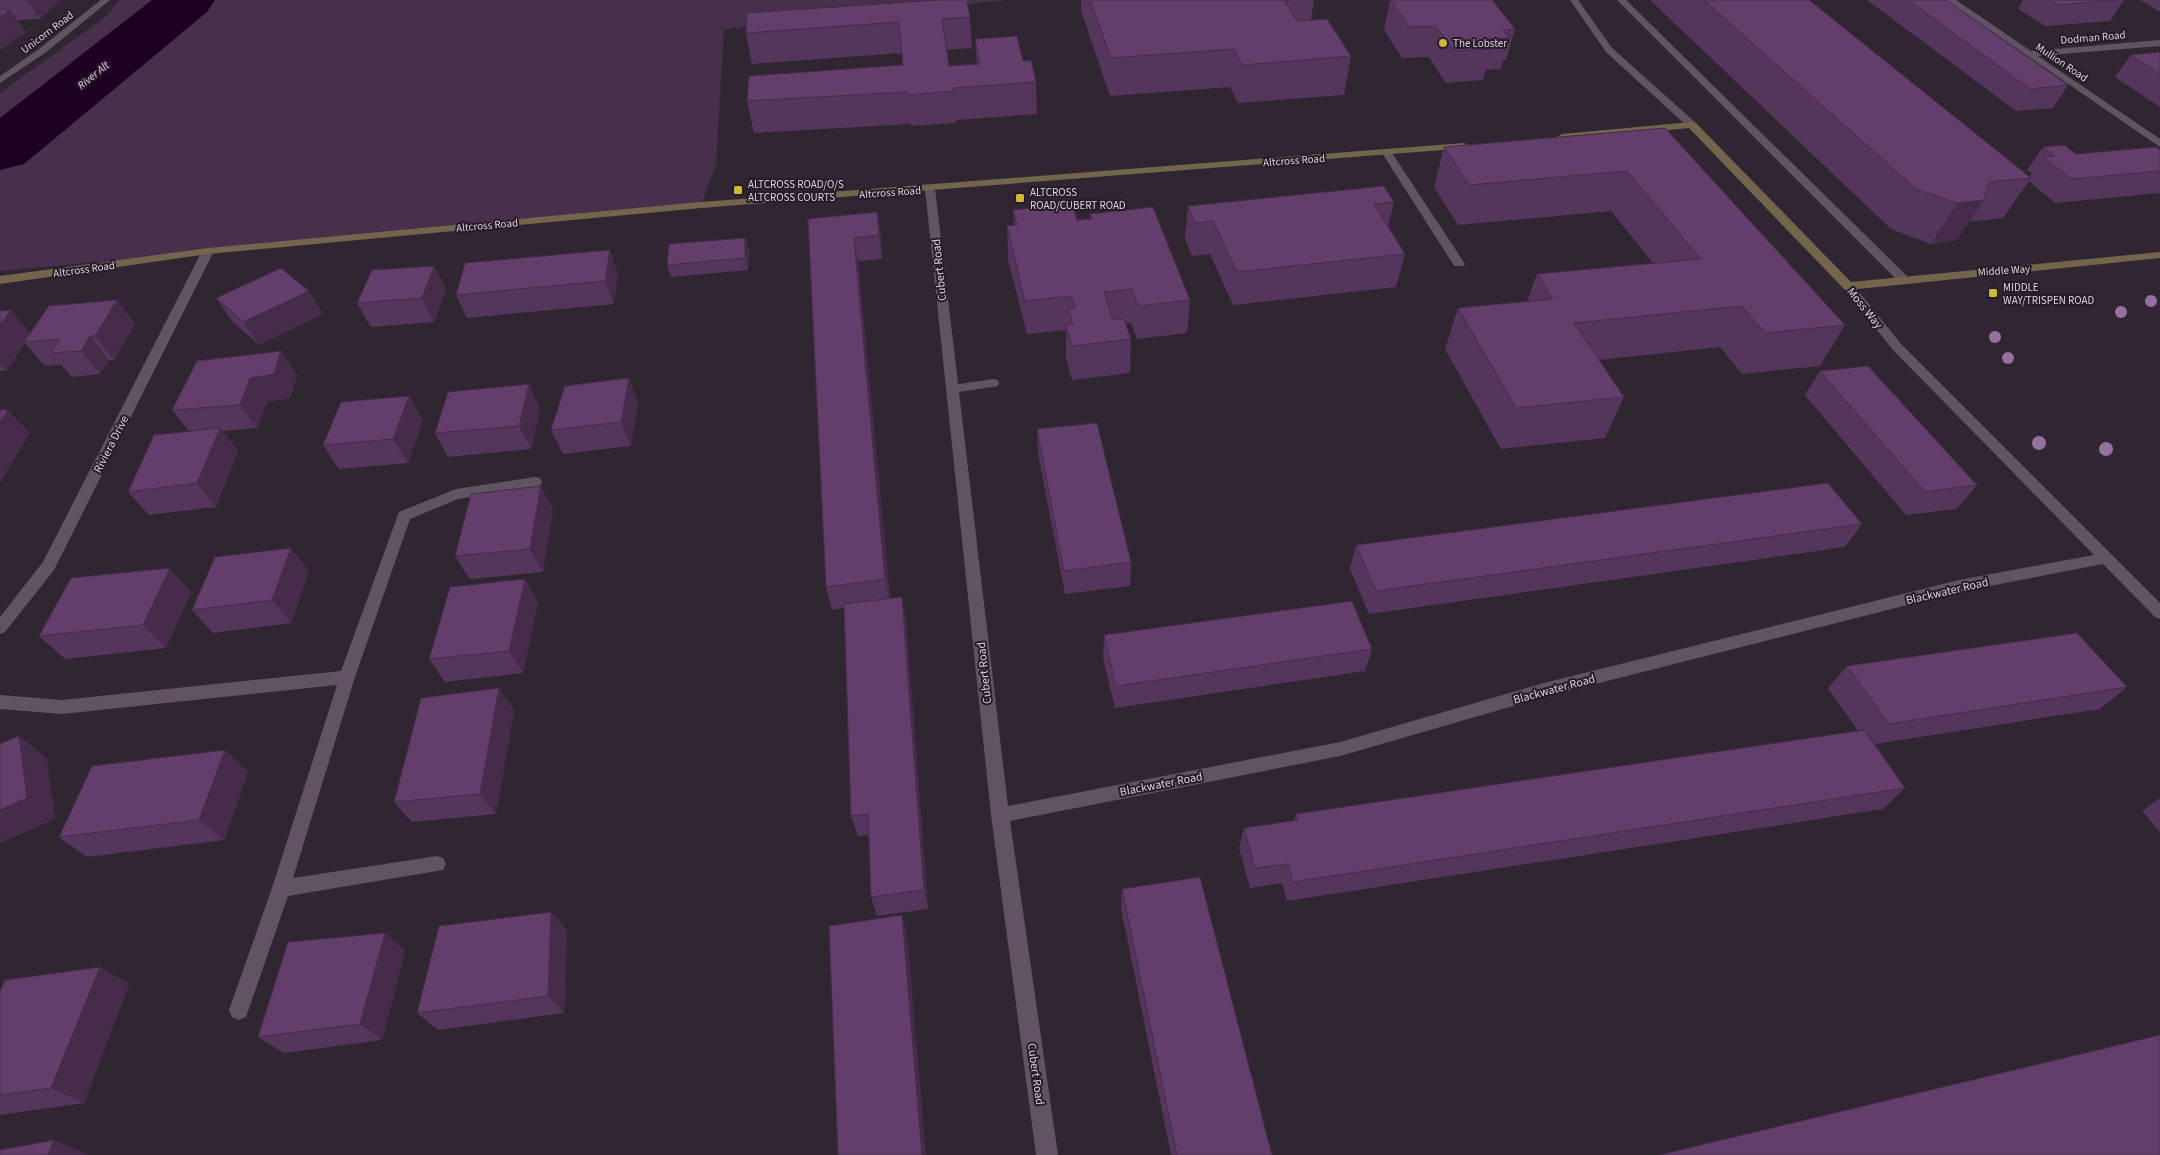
<svg xmlns="http://www.w3.org/2000/svg" width="2160" height="1155" viewBox="0 0 2160 1155" font-family="'Source Sans 3',sans-serif">
  <style>
    .green { fill: #47304c }
    .lines { fill: none; stroke-linecap: round; stroke-linejoin: round }
    .river { fill: #1d0024; fill-rule: evenodd }
    .lane { fill: #605462; fill-rule: evenodd }
    .street { fill: #605462; fill-rule: evenodd }
    .secondary { fill: #73654c; fill-rule: evenodd }
    .tree { fill: #96719d }
    .wall { fill: #56355c }
    .shaded-wall { fill: #462b4b }
    .building { fill: #643e6b; stroke: #462b4b }
    .poi-dot { fill: #cdb938; stroke: #261c27; stroke-width: 2 }
    .labels { text-anchor: middle; stroke-width: 4; stroke-linejoin: round; paint-order: stroke }
    .far-street-label { font-size: 11px; fill: #dad3db; stroke: #261c27 }
    .far-poi-label { font-size: 11px; fill: #dad3db; stroke: #261c27; text-anchor: start }
    .far-water-label { font-size: 11px; font-style: italic; fill: #f6c6ff; stroke: #261c27 }
    .street-label { font-size: 12px; fill: #dad3db; stroke: #261c27 }
  </style>
  <rect width="100%" height="100%" fill="#302631"/>
  <!-- green -->
  <path class="green" d="M120,0H1007L724,29L716,164L701,205L0,271V93L104,18Z"/>
  <g class="lines">
    <!-- river -->
    <path class="river" d="M152,0H215L207,12L24,164L0,170V118Z"/>
    <!-- lane -->
    <path class="lane" d="M1617,0H1626L1907,276V282H1899Z
      M1387,150L1392,153L1465,264L1463,266H1455L1453,264L1382,153Z
      M993,379L998,380L999,383L998,386L953,393L947,389L953,385Z"/>
    <!-- street -->
    <path class="street" d="M101,0H110L45,53L0,83V76L39,49Z
      M1570,0H1578L1612,48L1696,123V127H1688L1606,52Z
      M1946,0H1956L2031,51L2160,40V46L2038,56L2160,139V147Z
      M930,186L935,189L1008,806L1340,742L1544,683L1959,580L2094,555L1893,350L1842,286L1848,282L1852,283L1901,344L2160,603V619L2155,617L2103,564L1959,592L1544,697L1340,756L1010,821L1058,1155H1036L991,815L925,189Z
      M208,248L214,251L54,570L5,632L0,634V617L43,562L202,251Z
      M535,477L540,478L542,482L540,486L458,499L410,519L355,677L293,878L437,856L443,858L446,864L443,870L288,896L246,1017L239,1020L232,1017L229,1010L272,888L337,685L62,714L0,709V695L62,700L341,671L399,512L456,489Z"/>
    <!-- secondary -->
    <path class="secondary" d="M1692,122L1696,123L1851,282L2160,252V258L1848,290L1844,289L1689,128L1562,140L1557,137L1562,134Z
      M1464,143L1469,146L1468,148L701,208L208,254L0,284V276L208,248L701,202Z"/>
  </g>
  <!-- trees -->
  <g class="tree">
    <circle cx="2151" cy="301" r="6"/>
    <circle cx="2121" cy="312" r="6"/>
    <circle cx="1995" cy="337" r="6"/>
    <circle cx="2008" cy="358" r="6"/>
    <circle cx="2039" cy="443" r="7"/>
    <circle cx="2106" cy="449" r="7"/>
  </g>
  <!-- wall -->
  <path class="wall" d="M0,0H60L40,19L17,20L26,32L0,50Z
    M1081,0H1314L1311,20L1351,56L1344,95L1238,103L1230,87L1110,96L1081,10Z
    M1390,0H1492L1515,29L1506,60H1503L1501,69L1486,70L1483,80L1446,83L1429,57L1402,58L1384,30Z
    M1650,0H1809L2029,177L2032,173L2027,170L2043,147L2076,154L2160,150V193L2055,203L2029,181L2003,218L1969,222L1957,240L1931,244L1891,229Z
    M1867,0H1946L2068,85L2053,108L2016,111Z
    M2023,0H2124L2110,21L2045,26L2018,9Z
    M2140,0H2160V12Z
    M970,17L972,48L947,50L949,66L977,64L975,39L1023,61L1036,82L1037,114L956,120V123L911,126L910,124L754,133L747,101L903,65L902,53L752,64L746,33Z
    M2160,52V107L2115,77L2131,55Z
    M1665,128L1845,325L1820,366L1742,374L1720,347L1599,360L1624,397L1605,438L1501,449L1445,349L1458,308L1527,301L1537,274L1653,263L1611,211L1458,225L1434,187L1444,147Z
    M1394,202L1388,227L1405,254L1396,287L1233,305L1210,254L1192,256L1185,239L1188,206Z
    M1013,210L1077,220L1090,219V214L1190,300L1187,333L1137,339L1131,323H1125L1131,339L1130,373L1072,380L1066,358V330L1027,334L1008,260L1007,226H1014Z
    M877,212L881,236L882,259L858,261L890,598L906,620L928,909L877,916L871,897L869,835L858,836L851,816L844,608L832,610L826,587L808,219Z
    M745,238L749,250L748,270L671,277L667,265Z
    M434,266L446,289L434,322L371,327L357,303Z
    M618,273L614,304L467,318L456,295Z
    M309,291L323,314L259,345L233,322L216,298Z
    M0,311L30,333L135,324L114,360H109L100,374L72,377L61,365L45,366L25,343L6,371H0Z
    M281,351L297,375L290,398L267,402L257,428L222,431L238,451L216,507L149,515L128,492L189,431L172,410Z
    M1820,371L1977,485L1957,509L1906,515L1805,395Z
    M409,396L423,420L408,463L339,469L323,445Z
    M638,402L631,446L563,454L551,430Z
    M540,408L531,449L448,457L435,433Z
    M1037,429L1131,562L1130,586L1065,594L1038,453Z
    M553,509L543,572L470,579L455,556Z
    M1862,524L1845,547L1369,614L1350,569L1356,545Z
    M309,571L291,623L213,633L192,610Z
    M525,579L538,602L523,673L445,682L429,659Z
    M191,592L166,648L65,659L39,636Z
    M1104,635L1372,649L1365,671L1115,708L1103,658Z
    M1847,666L2127,687L2100,709L1875,744L1905,788L1883,809L1287,901L1282,883L1250,888L1239,848L1244,828L1294,821L1296,814L1858,731L1828,688Z
    M514,710L496,814L412,822L394,802Z
    M225,750L248,772L224,840L87,857L59,837Z
    M2160,798V832L2142,811Z
    M1122,889L1272,1155H1171L1121,908Z
    M551,912L567,930L564,1013L438,1030L417,1013Z
    M385,933L405,951L382,1040L284,1053L258,1037Z
    M100,967L129,984L84,1103L0,1115V991Z"/>
  <!-- shaded-wall -->
  <path class="shaded-wall" d="M27,0H60L40,19Z
    M10,10L26,32L0,50V17Z
    M1984,200L1957,240L1931,244L1957,203Z
    M877,212L881,236L882,259L879,235Z
    M745,238L749,250L748,270L745,258Z
    M854,238L858,261L890,602L885,579Z
    M610,250L618,273L614,304L605,281Z
    M434,266L446,289L434,322L422,298Z
    M309,291L323,314L259,345L243,322Z
    M117,300L135,324L114,360L95,336Z
    M11,310L31,334L24,342L25,343L6,371L0,364V325Z
    M90,336L109,360L100,374L81,351Z
    M281,351L297,375L290,398L267,402L257,428L240,405L250,378Z
    M629,378L638,402L631,446L621,422Z
    M529,384L540,408L531,449L519,426Z
    M409,396L423,420L408,463L393,439Z
    M8,410L30,433L0,483V422Z
    M220,428L238,451L216,507L197,483Z
    M541,486L553,509L543,572L530,549Z
    M291,548L309,571L291,623L272,600Z
    M170,568L191,592L166,648L143,625Z
    M525,579L538,602L523,673L509,651Z
    M902,597L906,620L928,909L924,890Z
    M499,688L514,710L496,814L480,794Z
    M19,736L47,758L55,819L0,843V810Z
    M225,750L248,772L224,840L199,820Z
    M551,912L567,930L564,1013L548,996Z
    M902,915L907,933L926,1155H922Z
    M385,933L405,951L382,1040L360,1024Z
    M100,967L129,984L84,1103L51,1088Z
    M54,1140L87,1154V1155H48Z"/>
  <!-- building -->
  <path class="building" d="M938,0H967L970,17L942,19L949,66L980,64L975,39L1017,36L1023,61L1031,60L1036,82L953,88V91L907,95V92L747,101L749,76L903,65L899,22L746,33L747,13Z
    M1090,0H1290H1284L1297,21L1327,19L1351,56L1242,65L1234,49L1111,58Z
    M1391,0H1492L1515,29L1503,30L1509,38L1485,39L1492,49L1454,51L1436,26L1409,27Z
    M1704,0H1809L2031,178L1989,182L1984,200L1957,203L1916,189Z
    M1908,0H1946L2068,85L2030,89Z
    M2051,0H2118L2058,5Z
    M0,9L10,10L0,17Z
    M2160,52V74L2131,55Z
    M1665,128L1845,325L1765,333L1742,306L1574,323L1624,397L1516,408L1458,308L1553,299L1537,274L1701,259L1627,171L1469,185L1444,147Z
    M2064,145L2076,154L2156,147L2160,150V171L2072,179L2043,157L2055,156L2043,147Z
    M1384,186L1394,202L1374,204L1405,254L1237,272L1213,221L1195,223L1188,206Z
    M1072,203L1077,220L1092,219L1090,214L1153,207L1190,300L1138,306L1132,289L1104,292L1113,320L1124,319L1131,339L1072,346L1066,325L1073,324L1068,308H1075L1071,296L1025,301L1007,226L1017,225L1013,210Z
    M877,212L879,235L854,238L885,579L826,587L808,219Z
    M745,238V258L667,265L669,244Z
    M610,250L605,281L456,295L465,263Z
    M434,266L422,298L357,303L372,270Z
    M281,268L309,291L243,322L216,298Z
    M117,300L95,336H90L81,351L51,353L60,339L24,342L49,306Z
    M11,310L0,325V311Z
    M281,351L274,374L250,378L240,405L172,410L197,361Z
    M1868,366L1977,485L1925,492L1820,371Z
    M629,378L621,422L551,430L565,386Z
    M529,384L519,426L435,433L448,392Z
    M409,396L393,439L323,445L341,402Z
    M0,410H8L0,422Z
    M1097,423L1131,562L1064,571L1037,429Z
    M220,428L197,483L128,492L154,435Z
    M1828,483L1862,524L1376,591L1356,545Z
    M541,486L530,549L455,556L471,494Z
    M291,548L272,600L192,610L215,557Z
    M170,568L143,625L39,636L71,578Z
    M525,579L509,651L429,659L450,587Z
    M902,597L924,890L871,897L868,814L851,816L844,604Z
    M1352,601L1372,649L1116,686L1104,635Z
    M2077,633L2127,687L1889,724L1847,666Z
    M499,688L480,794L394,802L421,698Z
    M1864,730L1905,788L1293,882L1288,864L1255,868L1244,828L1298,820L1296,814Z
    M19,736L27,798L0,810V744Z
    M225,750L199,820L59,837L92,766Z
    M1200,877L1272,1155H1177L1122,889Z
    M551,912L548,996L417,1013L439,926Z
    M902,915L922,1155H838L829,926Z
    M385,933L360,1024L258,1037L288,942Z
    M100,967L51,1088L0,1095V991L5,980Z
    M2160,1035V1155H1659Z
    M54,1140L48,1155H0V1150Z"/>
  <!-- markers -->
  <g class="poi-dot">
    <circle cx="1443" cy="43" r="5"/>
    <rect x="733" y="185" width="10" height="10" rx="2.5"/>
    <rect x="1015" y="193" width="10" height="10" rx="2.5"/>
    <rect x="1988" y="288" width="10" height="10" rx="2.5"/>
  </g>
  <g class="labels">
    <!-- far-street labels -->
    <g class="far-street-label">
      <text transform="translate(47 32) rotate(-37)" y="4">Unicorn Road</text>
      <text transform="translate(2093 37) rotate(-5)" y="4">Dodman Road</text>
      <text transform="translate(2062 62) rotate(34)" y="4">Mullion Road</text>
      <text transform="translate(1294 160) rotate(-4)" y="4">Altcross Road</text>
      <text transform="translate(890 192) rotate(-4)" y="4">Altcross Road</text>
      <text transform="translate(487 225) rotate(-5)" y="4">Altcross Road</text>
      <text transform="translate(84 269) rotate(-8)" y="4">Altcross Road</text>
      <text transform="translate(2004 270) rotate(-4)" y="4">Middle Way</text>
    </g>
    <!-- far-poi labels -->
    <g class="far-poi-label">
      <text x="1453" y="47">The Lobster</text>
      <text x="748" y="188">ALTCROSS ROAD/O/S<tspan x="748" dy="13">ALTCROSS COURTS</tspan></text>
      <text x="1030" y="196">ALTCROSS<tspan x="1030" dy="13">ROAD/CUBERT ROAD</tspan></text>
      <text x="2003" y="291">MIDDLE<tspan x="2003" dy="13">WAY/TRISPEN ROAD</tspan></text>
    </g>
    <!-- far-water labels -->
    <g class="far-water-label">
      <text transform="translate(93 75) rotate(-39)" y="4">River Alt</text>
    </g>
    <!-- street labels -->
    <g class="street-label">
      <text transform="translate(939 270) rotate(-96)" y="4">Cubert Road</text>
      <text transform="translate(1865 308) rotate(51)" y="4">Moss Way</text>
      <text transform="translate(111 444) rotate(-63)" y="4">Riviera Drive</text>
      <text transform="translate(1947 591) rotate(-13)" y="4">Blackwater Road</text>
      <text transform="translate(984 673) rotate(-96)" y="4">Cubert Road</text>
      <text transform="translate(1554 689) rotate(-15)" y="4">Blackwater Road</text>
      <text transform="translate(1161 784) rotate(-11)" y="4">Blackwater Road</text>
      <text transform="translate(1036 1074) rotate(82)" y="4">Cubert Road</text>
    </g>
  </g>
</svg>
